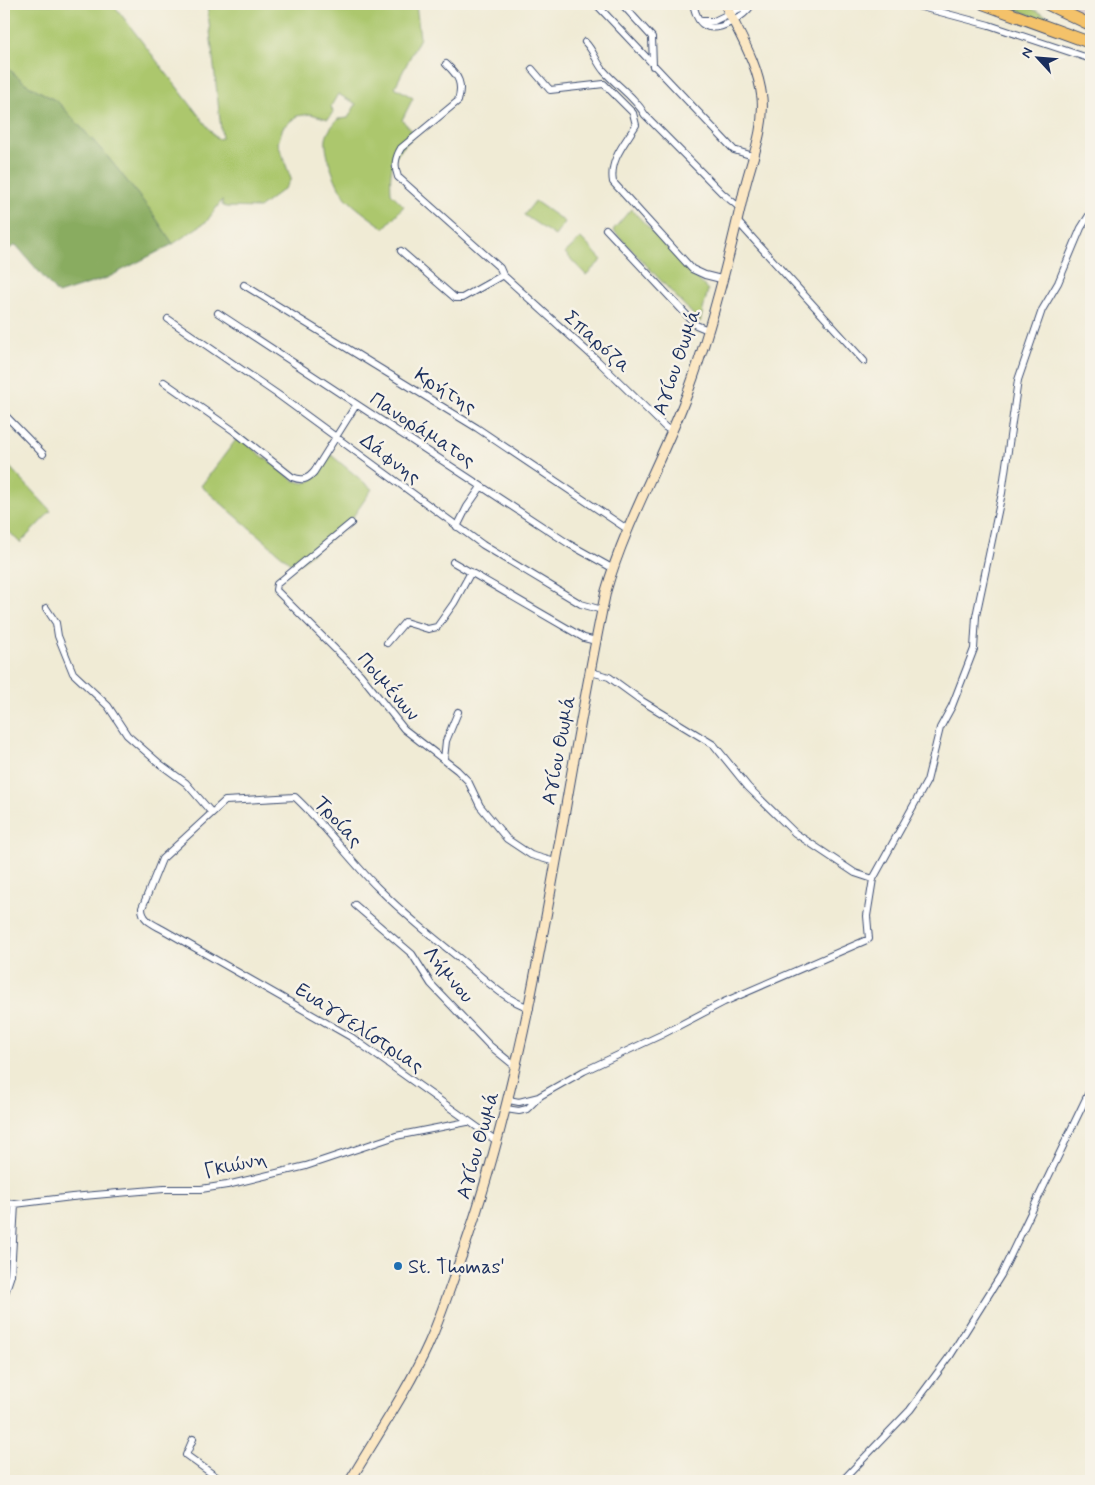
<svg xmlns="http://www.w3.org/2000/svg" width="1095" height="1485" viewBox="0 0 1095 1485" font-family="Mynerve,sans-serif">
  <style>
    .industrial { fill: #d2bec2 }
    .green { fill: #acc76d; stroke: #647b66 }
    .forest { fill: #89ac60; stroke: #526e5f }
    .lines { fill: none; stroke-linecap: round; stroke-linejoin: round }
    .street-casing { stroke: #3b4b70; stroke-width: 8 }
    .secondary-casing { stroke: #3b4b70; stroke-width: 11 }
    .highway-casing { stroke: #3b4b70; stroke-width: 13 }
    .street { stroke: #fff; stroke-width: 6 }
    .secondary { stroke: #fbe7c3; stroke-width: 9 }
    .highway { stroke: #f4c26a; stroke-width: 11 }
    .rail { stroke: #1b2f5e; stroke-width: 2 }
    .poi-dot { fill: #1f6fb2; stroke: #f7f3e8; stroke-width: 2 }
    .labels { text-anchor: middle; stroke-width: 5; stroke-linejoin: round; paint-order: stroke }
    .street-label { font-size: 20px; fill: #1b2f5e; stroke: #f7f3e8 }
    .poi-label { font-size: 20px; fill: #1b2f5e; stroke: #f7f3e8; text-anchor: start }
  </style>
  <rect width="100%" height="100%" fill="#f7f3e8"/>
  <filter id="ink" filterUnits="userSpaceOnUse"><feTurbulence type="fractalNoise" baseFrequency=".02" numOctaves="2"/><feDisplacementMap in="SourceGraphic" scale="10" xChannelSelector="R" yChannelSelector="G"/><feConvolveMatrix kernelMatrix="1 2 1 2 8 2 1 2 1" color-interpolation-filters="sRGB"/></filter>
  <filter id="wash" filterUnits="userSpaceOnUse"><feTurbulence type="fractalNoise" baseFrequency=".0096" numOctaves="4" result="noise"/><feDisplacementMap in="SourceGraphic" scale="20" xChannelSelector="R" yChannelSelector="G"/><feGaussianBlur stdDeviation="1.12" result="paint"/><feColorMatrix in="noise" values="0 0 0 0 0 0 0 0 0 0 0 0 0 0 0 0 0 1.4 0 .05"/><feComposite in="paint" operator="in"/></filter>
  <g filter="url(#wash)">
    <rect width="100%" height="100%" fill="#f0ebd5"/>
    <!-- industrial -->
    <path class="industrial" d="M1059,4H1091V19Z"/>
    <!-- green -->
    <path class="green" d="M4,4H113L217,139L222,138L207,4H416L420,38L395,87L413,98L402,120L415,134C394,158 389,160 391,193L404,206L384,228C372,219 358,210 347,199C337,189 324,154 326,139C328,130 333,125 338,119L348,118L356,104L338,94L331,106L333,112L328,119L311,114L297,116L283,127L278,143L291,179L285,188L259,208L226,207L222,205V200L207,221L173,244L151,211L107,156L58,102L25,83L4,65Z
      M1003,4H1022L1091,37V40Z
      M535,201L565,222L555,236L524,215Z
      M631,209L708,290L700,322L613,230Z
      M581,238L602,260L586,275L565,253Z
      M238,437L293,480L303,483L311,481L330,454L372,489L348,524L295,567L201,486Z
      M4,461L51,511L20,543L4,526Z"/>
    <!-- forest -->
    <path class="forest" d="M4,65L25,83L58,102L107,156L151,211L173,244L107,278L58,294L16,245L4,252Z"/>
  </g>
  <g filter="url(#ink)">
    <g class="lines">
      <defs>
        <path id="street" d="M596,4L734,150L753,156
          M622,4L652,37L653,66
          M693,4C695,11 697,21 704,25C718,34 745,16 752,4
          M910,4L989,25L1091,59
          M702,21H714L749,4
          M585,42C594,51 596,62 604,71C618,87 635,97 645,115L722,193L740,208
          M446,64C459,76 463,84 458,101L401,148C395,158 394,166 398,177L500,268L503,275L598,361L665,427L671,431
          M532,69L550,90L604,84L633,113L636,125C625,143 609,160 613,182L692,269L705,275L721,279
          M737,221L864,361
          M606,229L696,325L708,330
          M401,251L455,298H462L503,275
          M244,285L477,428L627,529
          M218,313L569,544L612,568
          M168,319L280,396L483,545L581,604L602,610
          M164,382L234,431L292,477C302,481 307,480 314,472L356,405
          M4,414L43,454
          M351,523L277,584L276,590L360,674L404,729L457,770L468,781L480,806L507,839L531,855L555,862
          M457,527L467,507L481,487
          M453,562L584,638L596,641
          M46,608L56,623L58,636L73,673L108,706L127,735L160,764L186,783L211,812
          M387,643L405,622L428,629L437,627L454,603L471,572
          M444,759L446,741L458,712
          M873,879L927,781L940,728L952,706L974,649L976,616L1002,493L1018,380L1042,310L1058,283L1081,228L1091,212
          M355,905L412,954L431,984L489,1045L516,1067
          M509,1100L519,1102L539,1097
          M506,1109L519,1111L527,1109L540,1096L584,1071L661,1035L724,1002L869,939L867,916L873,879L855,873L795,833L748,787L714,745L642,701L609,677L591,672
          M498,1142L351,1037L162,929C153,924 142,920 142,908L162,859L225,801L295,797C325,825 348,858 377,887C405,915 434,938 464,962C484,979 505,1000 530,1008
          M4,1203L15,1204L72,1197L164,1189H201L227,1185L306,1166L396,1136L467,1122
          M4,1296L11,1275L15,1204
          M193,1439L186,1455L222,1481
          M842,1481L910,1410L950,1356L1001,1275L1091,1088"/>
        <path id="secondary" d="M350,1481C377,1435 407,1392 429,1343C442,1314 451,1284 462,1255C537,1040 559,813 606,591C626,521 663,459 688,392C712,327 729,258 744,191C751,161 765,130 762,98C758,63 740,36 725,4"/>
        <path id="highway" d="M984,4L1091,43
          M1047,4L1091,25"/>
      </defs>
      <!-- street casing -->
      <use href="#street" class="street-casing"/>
      <!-- secondary casing -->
      <use href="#secondary" class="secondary-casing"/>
      <!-- highway casing -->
      <use href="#highway" class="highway-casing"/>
      <!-- street -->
      <use href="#street" class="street"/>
      <!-- secondary -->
      <use href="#secondary" class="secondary"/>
      <!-- highway -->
      <use href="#highway" class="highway"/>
      <!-- rail -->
      <path class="rail" d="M1076,4L1091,11"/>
    </g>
  </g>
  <!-- markers -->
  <circle class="poi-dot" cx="398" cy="1266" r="5"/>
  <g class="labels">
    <!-- street labels -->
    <g class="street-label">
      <text transform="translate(598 341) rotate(42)" y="7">Σπαρόζα</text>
      <text transform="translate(676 362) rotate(-71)" y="7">Αγίου Θωμά</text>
      <text transform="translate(446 390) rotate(32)" y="7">Κρήτης</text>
      <text transform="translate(423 429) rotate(33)" y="7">Πανοράματος</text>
      <text transform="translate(391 458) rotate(37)" y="7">Δάφνης</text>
      <text transform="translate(389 686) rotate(49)" y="7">Ποιμένων</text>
      <text transform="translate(558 750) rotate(-79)" y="7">Αγίου Θωμά</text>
      <text transform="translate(339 821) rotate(48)" y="7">Τροίας</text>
      <text transform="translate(449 974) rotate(50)" y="7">Λήμνου</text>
      <text transform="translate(360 1027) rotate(33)" y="7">Ευαγγελίστριας</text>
      <text transform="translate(477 1145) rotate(-74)" y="7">Αγίου Θωμά</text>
      <text transform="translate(235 1164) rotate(-12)" y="7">Γκιώνη</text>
    </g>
    <!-- poi labels -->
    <g class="poi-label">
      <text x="408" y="1273">St. Thomas'</text>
    </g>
  </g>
  <!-- margin -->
  <rect width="1095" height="1485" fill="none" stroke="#f7f3e8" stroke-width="20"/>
  <!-- north arrow -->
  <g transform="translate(1038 58) rotate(296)" stroke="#f7f3e8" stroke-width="4" paint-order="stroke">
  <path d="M0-4L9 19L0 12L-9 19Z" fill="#1b2f5e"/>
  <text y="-8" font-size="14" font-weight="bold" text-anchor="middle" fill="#1b2f5e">N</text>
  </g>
</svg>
